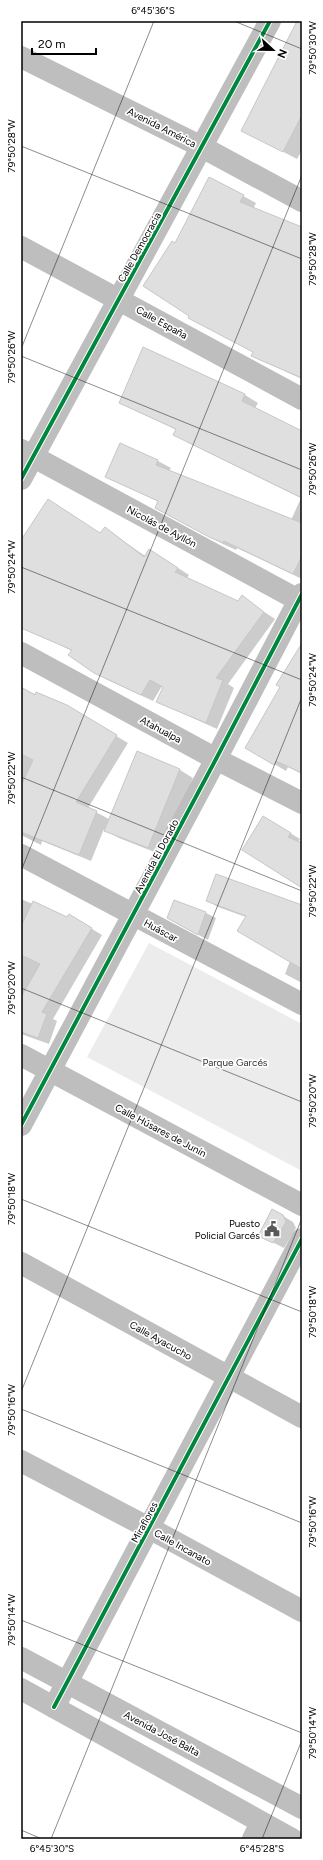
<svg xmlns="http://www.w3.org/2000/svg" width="323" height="1860" viewBox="0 0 323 1860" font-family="Figtree,sans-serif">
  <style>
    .green { fill: #ececec }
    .shadow { fill: #0003 }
    .building { fill: #dfdfdf; stroke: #c7c7c7 }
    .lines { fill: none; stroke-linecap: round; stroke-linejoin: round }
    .minor { stroke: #bebebe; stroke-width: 22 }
    .tertiary { stroke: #bebebe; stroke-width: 22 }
    .cycleway-casing { stroke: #fff; stroke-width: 6 }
    .cycleway { stroke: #00873e; stroke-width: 4 }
    .ticks { fill: none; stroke: #000; stroke-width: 1; stroke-opacity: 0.45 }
    .labels { text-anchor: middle; stroke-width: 3.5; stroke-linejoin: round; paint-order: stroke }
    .street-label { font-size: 10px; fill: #000; stroke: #fff }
    .park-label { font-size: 10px; fill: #333; stroke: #fff }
    .poi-label { font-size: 10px; fill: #000; stroke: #fff; text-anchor: end }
    .neatline { fill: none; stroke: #000; stroke-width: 1.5 }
    .ticks-label { font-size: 10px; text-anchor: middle; fill: #000 }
  </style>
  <rect width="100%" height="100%" fill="#fff"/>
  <!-- green -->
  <path class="green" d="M149,943L302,1024V1171L87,1057Z"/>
  <!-- shadow -->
  <path class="shadow" d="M302,39V150L297,159L243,131Z
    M210,178L256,203L253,209L302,230V379L252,356L254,352L175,244Z
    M144,348L245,395L258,403L255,408L302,432V579L237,548L236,550L223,544L169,515L159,502L106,476L120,444L158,461L171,468L169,471L291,520L301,498L187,442L177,430L120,403Z
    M105,528L145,556L161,557L189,575L187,578L238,603L242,597L275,619L228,684L234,688L217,729L158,702L164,687L162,686L153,701L106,679L94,672L72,651L36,633L21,617V541L101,534Z
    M302,645V774L288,767L286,771L246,747L281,687Z
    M21,688L78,713L128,743L88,808L109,819L137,752L180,770L193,778L162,855L119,838L104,829L91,861L42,841L41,845L21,835Z
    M274,823L300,839L298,842L302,844V887Z
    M21,899L67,919L69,915L102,935L53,1019L57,1021L49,1044L21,1034Z
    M174,901L206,913L216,918L208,940L178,924Z
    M208,901L302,906V983L285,974L290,961L246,917L218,907Z
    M273,1210L293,1222L296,1228L284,1248L270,1241Z"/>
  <!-- building -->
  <path class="building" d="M297,21H302V115L283,152L241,131Z
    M209,177L244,195L240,202L302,227V378L251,356L253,352L188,318L189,316L143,286L172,241L175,243Z
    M143,347L245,394L242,401L302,431V498L173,435L176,429L119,403Z
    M120,443L158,460L156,465L302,523V556L293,574L224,541L223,543L209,537L155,508L158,501L105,477Z
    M48,499L100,533L105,527L144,557L149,549L178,568L175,572L238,601L242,595L264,612L216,678L223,680L206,723L156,702L163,687L150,680L141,695L94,673L68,655L72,650L21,628V540Z
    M302,643V773L276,761L274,765L245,748L280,687L276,685Z
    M21,687L35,695L36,692L67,705L117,735L76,802L97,811L79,855L21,832V786L33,760L21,754Z
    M137,751L180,769L148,848L104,831Z
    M263,816L291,833L288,837L302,843V888L242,850Z
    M216,874L302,905V969L237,931L246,916L206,901Z
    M174,900L206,912L198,935L167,918Z
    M33,901L67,917L69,914L92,928L42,1012L47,1014L38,1038L21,1032V997L40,964L21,955V926Z
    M272,1209L283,1215L286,1222L273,1243L258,1236Z"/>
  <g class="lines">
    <!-- minor -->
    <path class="minor" d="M21,247L302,399
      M21,450L302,602
      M21,479L270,21
      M21,653L216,759L302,803
      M21,855L302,1004
      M21,1055L302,1205
      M21,1125L216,759L302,594
      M21,1263L302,1417
      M21,1461L149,1528L302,1611
      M54,1707L302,1239
      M253,1839L261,1823"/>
    <!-- tertiary -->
    <path class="tertiary" d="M21,57L202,147L302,201
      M21,1658L302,1808
      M21,1689L292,1839"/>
    <defs>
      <path id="cycleway" d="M21,479L270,21
        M21,1125L216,759L302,594
        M54,1707L302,1239"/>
    </defs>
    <!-- cycleway casing -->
    <use href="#cycleway" class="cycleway-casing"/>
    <!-- cycleway -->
    <use href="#cycleway" class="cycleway"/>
  </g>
  <!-- ticks -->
  <path class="ticks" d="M234,21L302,49M21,146L302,259M21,349L154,21M21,356L302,470M21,567L302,680M21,777L302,891M21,871L302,175M21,988L302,1102M21,1199L302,1312M21,1392L302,697M21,1409L302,1523M21,1620L302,1733M21,1830L42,1839M51,1839L302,1218M262,1839L302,1740"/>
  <!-- icons -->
  <defs>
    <symbol id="civic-bare" viewBox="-9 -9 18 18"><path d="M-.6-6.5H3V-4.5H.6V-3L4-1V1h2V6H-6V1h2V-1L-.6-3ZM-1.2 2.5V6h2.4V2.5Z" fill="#595959" stroke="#fff" stroke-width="2.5" paint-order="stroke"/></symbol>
  </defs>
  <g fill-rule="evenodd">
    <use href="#civic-bare" x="261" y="1218" width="22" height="22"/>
  </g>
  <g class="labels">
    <!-- street labels -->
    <g class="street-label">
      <text transform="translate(162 127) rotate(27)" y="4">Avenida América</text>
      <text transform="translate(139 247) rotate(-61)" y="4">Calle Democracia</text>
      <text transform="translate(162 322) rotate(29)" y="4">Calle España</text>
      <text transform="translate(162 526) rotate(28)" y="4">Nicolás de Ayllón</text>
      <text transform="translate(161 729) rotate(28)" y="4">Atahualpa</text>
      <text transform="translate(156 856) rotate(-62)" y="4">Avenida El Dorado</text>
      <text transform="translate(161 930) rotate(28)" y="4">Huáscar</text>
      <text transform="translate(161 1130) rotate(28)" y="4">Calle Húsares de Junín</text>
      <text transform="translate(161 1340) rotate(29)" y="4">Calle Ayacucho</text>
      <text transform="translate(144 1522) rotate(-62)" y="4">Miraflores</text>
      <text transform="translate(183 1547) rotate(29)" y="4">Calle Incanato</text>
      <text transform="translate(162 1733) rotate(28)" y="4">Avenida José Balta</text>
    </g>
    <!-- park labels -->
    <g class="park-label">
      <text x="235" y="1066">Parque Garcés</text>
    </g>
    <!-- poi labels -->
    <g class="poi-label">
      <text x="260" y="1227">Puesto<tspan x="260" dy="12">Policial Garcés</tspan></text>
    </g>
  </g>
  <!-- border -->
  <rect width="323" height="1860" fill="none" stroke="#ffffff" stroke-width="44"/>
  <!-- north arrow -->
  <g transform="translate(273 50) rotate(112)" stroke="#ffffff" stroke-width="3" paint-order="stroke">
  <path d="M0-3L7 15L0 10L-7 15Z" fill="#000000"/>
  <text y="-6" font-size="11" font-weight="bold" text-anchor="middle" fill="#000000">N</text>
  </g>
  <!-- scale -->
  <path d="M32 48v6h64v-6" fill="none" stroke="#000000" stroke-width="2"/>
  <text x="38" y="48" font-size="12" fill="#000000" stroke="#ffffff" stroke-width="3" paint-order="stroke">20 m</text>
  <rect x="22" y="22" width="279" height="1816" class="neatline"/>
  <g class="ticks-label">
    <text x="153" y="14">6°45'36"S</text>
    <text transform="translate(312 48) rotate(-90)" y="4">79°50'30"W</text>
    <text transform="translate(11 146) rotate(-90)" y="4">79°50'28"W</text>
    <text transform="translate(312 259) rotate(-90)" y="4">79°50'28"W</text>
    <text transform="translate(11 357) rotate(-90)" y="4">79°50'26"W</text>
    <text transform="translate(312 469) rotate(-90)" y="4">79°50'26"W</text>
    <text transform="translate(11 567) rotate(-90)" y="4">79°50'24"W</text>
    <text transform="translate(312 680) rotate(-90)" y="4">79°50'24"W</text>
    <text transform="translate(11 778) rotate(-90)" y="4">79°50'22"W</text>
    <text transform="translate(312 891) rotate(-90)" y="4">79°50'22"W</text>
    <text transform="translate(11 988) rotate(-90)" y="4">79°50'20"W</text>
    <text transform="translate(312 1101) rotate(-90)" y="4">79°50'20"W</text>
    <text transform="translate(11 1199) rotate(-90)" y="4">79°50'18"W</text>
    <text transform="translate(312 1312) rotate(-90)" y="4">79°50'18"W</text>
    <text transform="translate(11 1410) rotate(-90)" y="4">79°50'16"W</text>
    <text transform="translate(312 1522) rotate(-90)" y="4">79°50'16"W</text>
    <text transform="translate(11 1620) rotate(-90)" y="4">79°50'14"W</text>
    <text transform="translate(312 1733) rotate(-90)" y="4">79°50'14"W</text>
    <text x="52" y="1852">6°45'30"S</text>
    <text x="262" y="1852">6°45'28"S</text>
  </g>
</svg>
